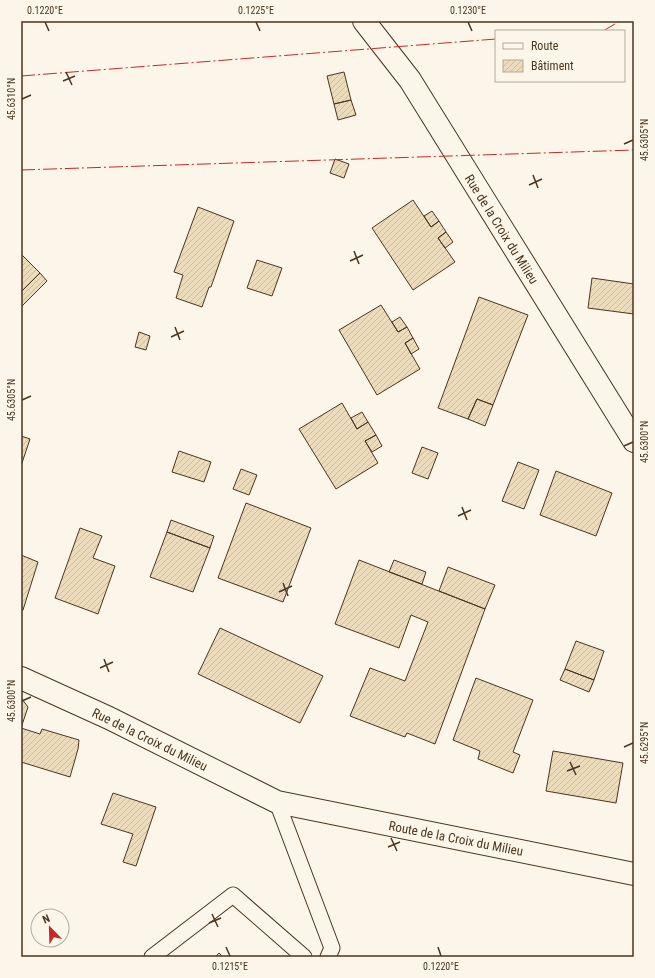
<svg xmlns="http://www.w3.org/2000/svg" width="655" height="978" viewBox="0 0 655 978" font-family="'Roboto Condensed',sans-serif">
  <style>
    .building { fill: url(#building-hatch); stroke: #4a3520 }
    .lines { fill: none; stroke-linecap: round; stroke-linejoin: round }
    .lane-casing { stroke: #4a3520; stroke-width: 17 }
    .street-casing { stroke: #4a3520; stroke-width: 24 }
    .lane { stroke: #fbf6e9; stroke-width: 15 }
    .street { stroke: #fbf6e9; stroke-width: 22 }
    .power { stroke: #c62828; stroke-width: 1; stroke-dasharray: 14 3 2 3; stroke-linecap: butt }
    .ticks { fill: none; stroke: #4a3520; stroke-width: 1.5 }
    .labels { text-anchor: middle; stroke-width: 3; stroke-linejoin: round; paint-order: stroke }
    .street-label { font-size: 13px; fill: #4a3520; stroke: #fbf6e9 }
    .neatline { fill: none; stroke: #4a3520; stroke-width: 1.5 }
    .ticks-label { font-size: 10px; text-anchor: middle; fill: #4a3520 }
  </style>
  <defs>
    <pattern id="building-hatch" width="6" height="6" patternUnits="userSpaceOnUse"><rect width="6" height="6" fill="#ecdcbc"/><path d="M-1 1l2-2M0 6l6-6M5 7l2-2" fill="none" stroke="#ccbda1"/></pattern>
  </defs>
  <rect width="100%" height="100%" fill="#fbf6e9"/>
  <!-- building -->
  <path class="building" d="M344,72L351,100L334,104L327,76Z
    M351,100L356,115L338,120L334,104Z
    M335,159L349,164L344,178L330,173Z
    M413,200L431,227L439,221L446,232L438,238L455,262L413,290L372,228Z
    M198,207L234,221L211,287H209L202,307L176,298L183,275L174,272Z
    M432,211L439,221L431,227L424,216Z
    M446,232L453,242L445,248L438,238Z
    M21,254L40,273L21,292Z
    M257,260L282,268L272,296L247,288Z
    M40,273L47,281L21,307V292Z
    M592,278L634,284V314L588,308Z
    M479,297L528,315L493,405L477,399L468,419L438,408Z
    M381,305L398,332L407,327L413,338L405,343L420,369L377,395L339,330Z
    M400,317L407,327L398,332L392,322Z
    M139,332L150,336L146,350L135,347Z
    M413,338L419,349L411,354L405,343Z
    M477,399L493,405L485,426L468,419Z
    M342,403L357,429L368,422L376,435L365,441L378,463L336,489L299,429Z
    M362,412L368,422L357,429L351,418Z
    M376,435L382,446L372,452L365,441Z
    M21,436L30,439L21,466Z
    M422,447L438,453L428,479L412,473Z
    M179,451L211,462L204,482L172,472Z
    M518,462L539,470L524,509L502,501Z
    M241,469L257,475L249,495L233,489Z
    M556,471L612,493L596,536L540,515Z
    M246,503L311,528L283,602L218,578Z
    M171,520L214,536L210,548L167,532Z
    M80,528L102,536L93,558L115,566L98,614L55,598Z
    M167,532L210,548L193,592L150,577Z
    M21,555L38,562L23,610H21Z
    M359,560L485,609L435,744L407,733L405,737L350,716L370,668L405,681L428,622L411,615L399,648L335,624Z
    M394,560L426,572L422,584L389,572Z
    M448,567L495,585L485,609L439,591Z
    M220,628L323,676L300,723L198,674Z
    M576,641L604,651L594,680L565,669Z
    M565,669L594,680L589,692L560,680Z
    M476,678L533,700L513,752L520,755L513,773L478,759L480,751L453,740Z
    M22,699L28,707L21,728L40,734L42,729L79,740L78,749L70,777L21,762V702Z
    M553,751L623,763L616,803L546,791Z
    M113,793L156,807L136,866L123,862L133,834L101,824Z
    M219,953L223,957H215Z"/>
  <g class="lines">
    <defs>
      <path id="lane" d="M277,802L332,948L328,957
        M152,957L233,895L304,957"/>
      <path id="street" d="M364,21L410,80L634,441
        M21,678L109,718L277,802L634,874"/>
    </defs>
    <!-- lane casing -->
    <use href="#lane" class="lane-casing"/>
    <!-- street casing -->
    <use href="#street" class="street-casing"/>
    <!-- lane -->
    <use href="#lane" class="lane"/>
    <!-- street -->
    <use href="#street" class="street"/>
    <!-- power -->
    <path class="power" d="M603,31L620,21
      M21,76L496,39
      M21,170L634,150"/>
  </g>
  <!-- ticks -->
  <path class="ticks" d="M45,22L49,31M256,22L260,31M468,22L472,31M66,72L72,85M63,81L75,76M22,99L31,95M624,144L633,140M533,175L538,188M529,185L542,179M354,251L359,264M350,261L363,255M175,327L180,340M171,337L184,331M22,400L31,396M624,446L633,442M462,507L467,520M458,516L471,510M283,583L288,596M279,592L292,586M104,659L109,672M100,668L113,662M22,701L31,697M624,747L633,743M570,762L576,775M567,771L580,766M391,838L397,851M388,847L400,842M212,914L218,927M209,923L221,918M226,947L230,956M438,947L441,956"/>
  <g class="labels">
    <!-- street labels -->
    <g class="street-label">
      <text transform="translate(502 229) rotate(58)" y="5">Rue de la Croix du Milieu</text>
      <text transform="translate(150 739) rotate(26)" y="5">Rue de la Croix du Milieu</text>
      <text transform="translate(456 838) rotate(11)" y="5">Route de la Croix du Milieu</text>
    </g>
  </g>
  <!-- border -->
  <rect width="655" height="978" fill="none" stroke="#fbf6e9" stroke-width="44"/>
  <!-- legend -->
  <rect x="495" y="30" width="130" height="52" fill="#fbf6e9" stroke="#b4a999"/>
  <rect x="503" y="43" width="20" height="6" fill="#fbf6e9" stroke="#b4a999"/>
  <text x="531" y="50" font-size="12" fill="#4a3520">Route</text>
  <rect x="503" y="60" width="20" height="12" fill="url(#building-hatch)" stroke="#b4a999"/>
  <text x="531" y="70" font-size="12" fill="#4a3520">Bâtiment</text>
  <!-- north arrow -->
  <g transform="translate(50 928) rotate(337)"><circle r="19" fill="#fbf6e9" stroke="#b4a999"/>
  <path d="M0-3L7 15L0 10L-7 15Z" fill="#c62828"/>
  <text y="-6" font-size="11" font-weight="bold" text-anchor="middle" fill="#4a3520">N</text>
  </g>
  <rect x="22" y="22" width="611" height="934" class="neatline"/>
  <g class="ticks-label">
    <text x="45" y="14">0.1220°E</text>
    <text x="256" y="14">0.1225°E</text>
    <text x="468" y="14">0.1230°E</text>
    <text transform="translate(11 99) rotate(-90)" y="4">45.6310°N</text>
    <text transform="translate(644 140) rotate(-90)" y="4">45.6305°N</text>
    <text transform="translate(11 400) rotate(-90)" y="4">45.6305°N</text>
    <text transform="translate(644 442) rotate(-90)" y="4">45.6300°N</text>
    <text transform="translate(11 701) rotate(-90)" y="4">45.6300°N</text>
    <text transform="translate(644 743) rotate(-90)" y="4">45.6295°N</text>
    <text x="230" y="970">0.1215°E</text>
    <text x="441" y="970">0.1220°E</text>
  </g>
</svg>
